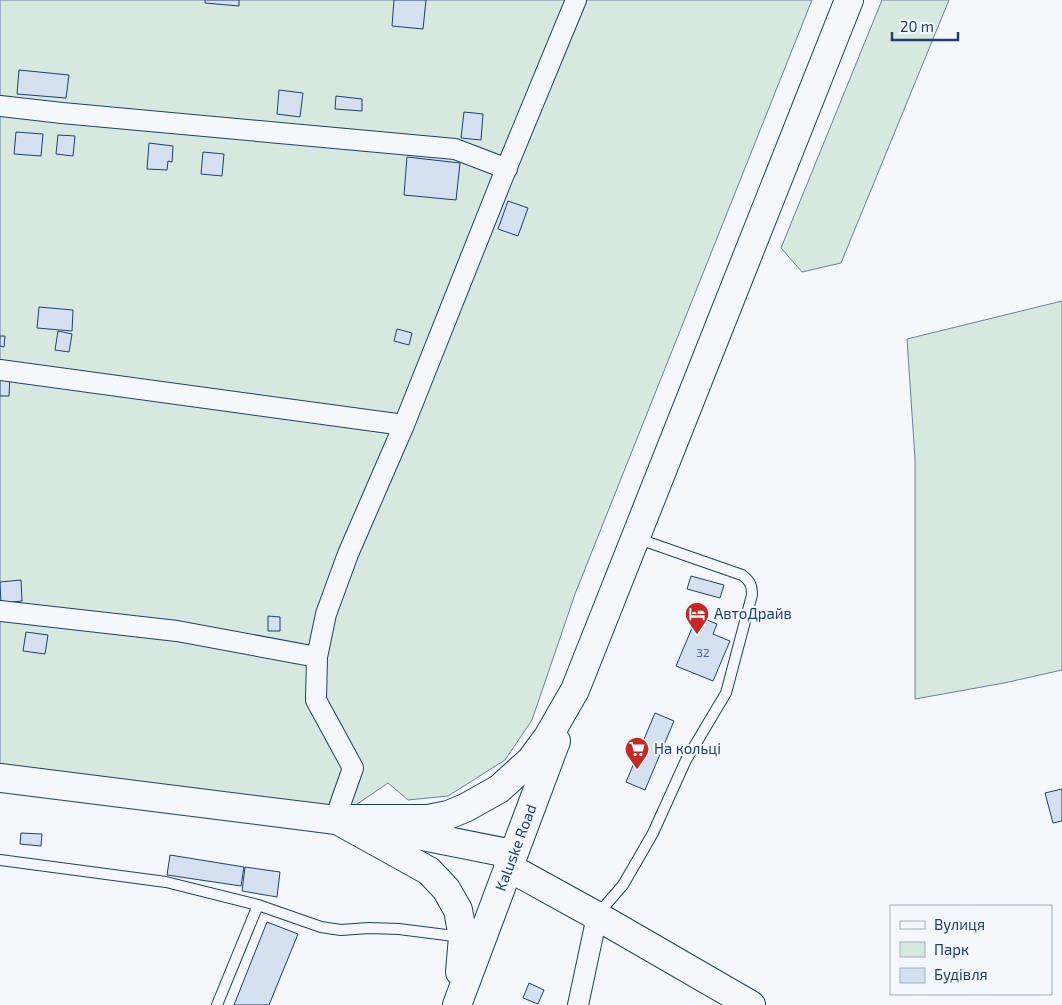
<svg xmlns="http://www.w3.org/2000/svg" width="1062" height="1005" viewBox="0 0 1062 1005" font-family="'Exo 2',sans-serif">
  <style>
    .green { fill: #d7e8df; stroke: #687fa3 }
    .building { fill: #d5e0f0; stroke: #1d3f73 }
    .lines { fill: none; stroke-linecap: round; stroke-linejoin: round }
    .lane-casing { stroke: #1d3f73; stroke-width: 12 }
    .street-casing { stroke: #1d3f73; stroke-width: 22 }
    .secondary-casing { stroke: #1d3f73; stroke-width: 30 }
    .primary-casing { stroke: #1d3f73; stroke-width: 30 }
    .lane { stroke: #f4f7fb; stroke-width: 10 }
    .street { stroke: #f4f7fb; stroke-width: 20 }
    .secondary { stroke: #f4f7fb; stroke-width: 28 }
    .primary { stroke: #f4f7fb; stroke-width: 28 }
    .labels { text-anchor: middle; stroke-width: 4; stroke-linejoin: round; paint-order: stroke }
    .number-label { font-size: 12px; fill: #4b6792 }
    .poi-label { font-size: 15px; fill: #1d3f73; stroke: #f4f7fb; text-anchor: start }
    .street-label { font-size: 15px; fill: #1d3f73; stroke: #f4f7fb }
  </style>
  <rect width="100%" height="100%" fill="#f4f7fb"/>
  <!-- green -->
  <path class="green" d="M0,0H812L575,594L532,720L505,760L448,796L408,800L388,783L335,819L0,778Z
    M882,0H949L841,263L802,272L781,248Z
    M1062,301V670L1004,683L915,699V459L907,339Z"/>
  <!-- building -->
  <path class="building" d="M205,0H239V6L205,3Z
    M394,0H426L423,29L392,26Z
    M19,70L69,75L66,98L17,94Z
    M279,90L303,93L300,117L277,114Z
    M336,96L362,99V111L335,109Z
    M464,112L483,114L481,140L461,138Z
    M16,132L43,134L41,156L14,154Z
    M58,135L75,136L73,156L56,154Z
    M149,143L173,146L172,162L168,161L167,170L147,169Z
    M203,152L224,154L222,176L201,174Z
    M407,157L460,163L456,200L404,195Z
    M508,201L528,208L518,236L498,229Z
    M39,307L73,310L72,331L37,328Z
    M397,329L412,333L409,345L394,341Z
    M58,331L72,334L69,352L55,350Z
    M0,336H5L4,347L0,346Z
    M0,376H10L9,396H0Z
    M691,576L724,585L720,598L687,589Z
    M21,580L22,601L1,603L0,582Z
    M268,616L280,617V631H268Z
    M697,616L717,624L713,634L730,641L713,681L676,666Z
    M26,632L48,635L45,654L23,651Z
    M655,713L674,721L645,790L626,782Z
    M1062,789V821L1053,823L1045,793Z
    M21,833L42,834L41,846L20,844Z
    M170,855L244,867L241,886L167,875Z
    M245,867L280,872L277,897L242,891Z
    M267,922L298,934L269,1005H234Z
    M529,983L544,990L538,1004L523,998Z"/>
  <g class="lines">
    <defs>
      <path id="lane" d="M0,860L166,882L258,905L321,927L341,930L369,928L399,929L462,937
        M597,915L623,885L653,833L686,760L726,693L752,595C752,585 750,581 742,575L636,538
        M217,1005L258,905"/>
      <path id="street" d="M0,106L62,113L455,149L507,169
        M0,370L404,425
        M0,611L177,631L317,657
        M335,819L353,768L316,700L317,657L326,614L348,554L404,425L502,179L576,0
        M578,1005L597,916"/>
      <path id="secondary" d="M508,867L597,916L751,1005"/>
      <g id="primary">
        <path d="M0,778L352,822"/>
        <path d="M335,819H428L448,815L465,808L499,789L531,760L548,737L575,690L849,0"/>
        <path d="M339,821L429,871L446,889L458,910L463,937L460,972"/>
        <path d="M397,831L513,854"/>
        <path id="s1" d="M457,1005L556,741"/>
      </g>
    </defs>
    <!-- lane casing -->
    <use href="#lane" class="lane-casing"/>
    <!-- street casing -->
    <use href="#street" class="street-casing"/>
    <!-- secondary casing -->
    <use href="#secondary" class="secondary-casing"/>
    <!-- primary casing -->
    <use href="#primary" class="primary-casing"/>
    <!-- lane -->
    <use href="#lane" class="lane"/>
    <!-- street -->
    <use href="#street" class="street"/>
    <!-- secondary -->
    <use href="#secondary" class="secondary"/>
    <!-- primary -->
    <use href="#primary" class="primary"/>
  </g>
  <!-- icons -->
  <defs>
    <symbol id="hotel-pin" viewBox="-11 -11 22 30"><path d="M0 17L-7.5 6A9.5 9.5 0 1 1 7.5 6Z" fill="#c62828" stroke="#f4f7fb"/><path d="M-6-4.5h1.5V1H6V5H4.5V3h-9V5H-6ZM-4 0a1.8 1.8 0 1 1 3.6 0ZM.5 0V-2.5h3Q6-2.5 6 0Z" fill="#fff"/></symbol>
    <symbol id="supermarket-pin" viewBox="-11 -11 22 30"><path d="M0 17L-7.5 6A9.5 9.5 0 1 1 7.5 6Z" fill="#c62828" stroke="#f4f7fb"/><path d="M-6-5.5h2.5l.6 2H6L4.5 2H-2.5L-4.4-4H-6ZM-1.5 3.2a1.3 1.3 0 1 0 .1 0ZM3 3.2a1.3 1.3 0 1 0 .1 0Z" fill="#fff"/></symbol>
  </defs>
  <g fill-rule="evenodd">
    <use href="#hotel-pin" x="683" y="600" width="28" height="38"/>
    <use href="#supermarket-pin" x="623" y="735" width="28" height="38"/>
  </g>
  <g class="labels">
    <!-- number labels -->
    <g class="number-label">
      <text x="703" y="657">32</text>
    </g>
    <!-- poi labels -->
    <g class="poi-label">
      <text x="714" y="619">АвтоДрайв</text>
      <text x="654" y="754">На кольці</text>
    </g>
    <!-- street labels -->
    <g class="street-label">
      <text dy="5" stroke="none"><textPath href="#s1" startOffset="168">Kaluske Road</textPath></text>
    </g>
  </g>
  <!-- legend -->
  <rect x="890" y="905" width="162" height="90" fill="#f4f7fb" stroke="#9eadc5"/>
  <rect x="900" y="921" width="25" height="8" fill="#f4f7fb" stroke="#9eadc5"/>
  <text x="934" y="930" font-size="15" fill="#1d3f73">Вулиця</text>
  <rect x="900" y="942" width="25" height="15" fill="#d7e8df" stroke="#9eadc5"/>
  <text x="934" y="955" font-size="15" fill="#1d3f73">Парк</text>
  <rect x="900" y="968" width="25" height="15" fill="#d5e0f0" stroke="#9eadc5"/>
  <text x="934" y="980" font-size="15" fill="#1d3f73">Будівля</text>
  <!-- scale -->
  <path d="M892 32v8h66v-8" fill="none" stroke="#1d3f73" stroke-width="2.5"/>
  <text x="900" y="32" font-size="15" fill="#1d3f73" stroke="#f4f7fb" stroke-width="4" paint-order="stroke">20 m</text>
</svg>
